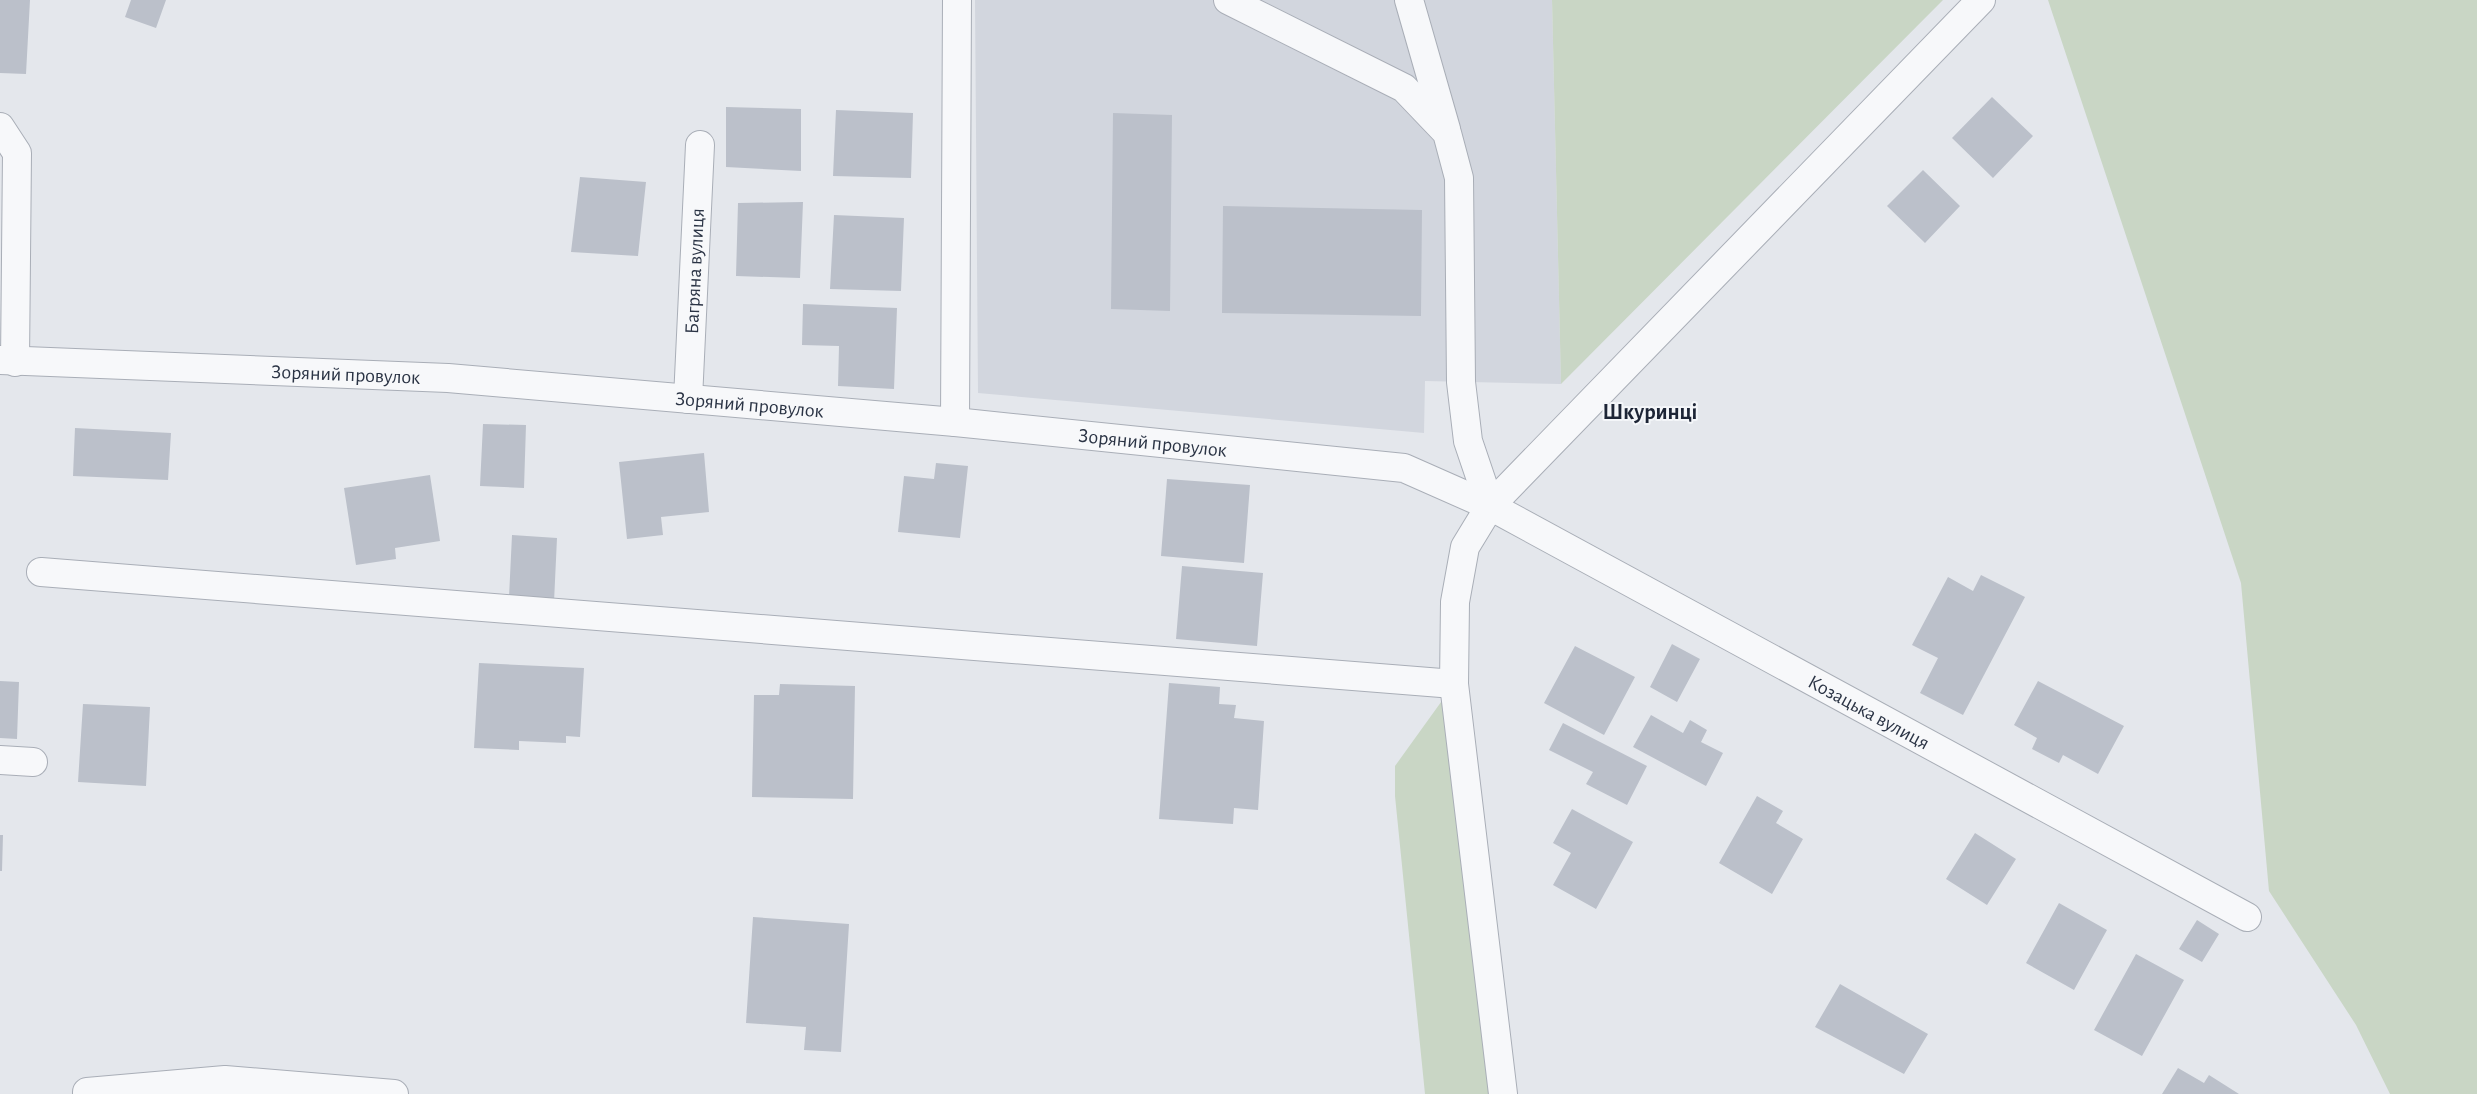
<svg xmlns="http://www.w3.org/2000/svg" width="2477" height="1094" viewBox="0 0 2477 1094" font-family="'Alegreya Sans',sans-serif">
  <style>
    .built { fill: #d2d6de }
    .green { fill: #c9d6c5 }
    .building { fill: #bbc0ca }
    .lines { fill: none; stroke-linecap: round; stroke-linejoin: round }
    .minor-casing { stroke: #a9aeb7; stroke-width: 30 }
    .minor { stroke: #f7f8fa; stroke-width: 28 }
    .labels { text-anchor: middle; stroke-width: 4; stroke-linejoin: round; paint-order: stroke }
    .street-label { font-size: 20px; fill: #2b3445; stroke: #f4f6f9 }
    .quarter-label { font-size: 22px; font-weight: bold; fill: #1d2536; stroke: #f4f6f9 }
  </style>
  <rect width="100%" height="100%" fill="#e4e7ec"/>
  <!-- built -->
  <path class="built" d="M975,0H1552L1561,384L1425,381L1424,433L978,393Z"/>
  <!-- green -->
  <path class="green" d="M1552,0H1943L1561,384Z
    M2048,0H2477V1094H2390L2356,1025L2269,891L2241,583Z
    M1454,684L1503,1094H1425L1395,796V766Z"/>
  <!-- building -->
  <path class="building" d="M0,0H30L26,74L0,73Z
    M131,0H166L156,28L125,17Z
    M1992,97L2033,136L1993,178L1952,138Z
    M726,107L801,109V171L726,167Z
    M836,110L913,113L911,178L833,176Z
    M1113,113L1172,115L1170,311L1111,309Z
    M1923,170L1960,206L1925,243L1887,206Z
    M580,177L646,182L638,256L571,252Z
    M803,202L800,278L736,276L738,203Z
    M1223,206L1422,210L1421,316L1222,313Z
    M834,215L904,218L901,291L830,289Z
    M803,304L897,308L894,389L838,386L839,346L802,345Z
    M483,424L526,425L524,488L480,486Z
    M75,428L171,433L168,480L73,476Z
    M704,453L709,512L661,517L663,535L627,539L619,462Z
    M936,463L968,466L960,538L898,532L904,476L934,479Z
    M430,475L440,541L395,548L396,559L356,565L344,488Z
    M1167,479L1250,485L1244,563L1161,556Z
    M512,535L557,538L554,602L509,597Z
    M1182,566L1263,573L1257,646L1176,639Z
    M1981,575L2025,597L1963,715L1920,693L1938,658L1912,645L1948,577L1973,591Z
    M1672,644L1700,659L1677,702L1650,687Z
    M1575,646L1635,677L1604,735L1544,703Z
    M479,663L584,668L580,737L566,736V743L519,741V750L474,748Z
    M0,681L19,682L17,739L0,738Z
    M2038,681L2124,726L2098,774L2063,755L2059,763L2032,749L2037,738L2014,725Z
    M1169,683L1220,687L1219,704L1236,705L1234,718L1264,721L1258,810L1234,808L1233,824L1159,819Z
    M780,684L855,686L853,799L752,797L754,695H779Z
    M83,704L150,707L146,786L78,782Z
    M1651,715L1683,733L1690,720L1707,730L1701,742L1723,753L1706,786L1633,747Z
    M1563,723L1647,766L1627,805L1586,784L1593,772L1549,750Z
    M1757,796L1783,811L1776,823L1803,839L1772,894L1719,863Z
    M1572,809L1633,842L1596,909L1553,885L1571,853L1553,843Z
    M1975,833L2016,859L1987,905L1946,879Z
    M0,835H3L2,871H0Z
    M2059,903L2107,930L2074,990L2026,963Z
    M753,917L849,924L841,1052L804,1050L806,1027L746,1023Z
    M2197,920L2219,934L2202,962L2179,949Z
    M2136,954L2184,980L2142,1056L2094,1030Z
    M1840,984L1928,1034L1904,1074L1815,1027Z
    M2178,1068L2204,1083L2209,1075L2239,1094H2162Z"/>
  <g class="lines">
    <defs>
      <g id="minor">
        <path d="M1228,0L1404,88L1447,133L1459,178L1461,382L1468,441L1490,506"/>
        <path d="M1409,0L1446,129"/>
        <path d="M0,127L17,153L15,362"/>
        <path id="s1" d="M0,360L448,378L955,422L1404,468L1490,506L2247,917"/>
        <path id="s2" d="M688,399L700,145"/>
        <path d="M955,422L957,0"/>
        <path d="M41,572L1454,684"/>
        <path d="M0,760L33,762"/>
        <path d="M87,1094V1092L225,1080L394,1094"/>
        <path d="M1503,1094L1454,684L1455,602L1465,547L1490,506L1981,0"/>
      </g>
    </defs>
    <!-- minor casing -->
    <use href="#minor" class="minor-casing"/>
    <!-- minor -->
    <use href="#minor" class="minor"/>
  </g>
  <g class="labels">
    <!-- street labels -->
    <g class="street-label">
      <text dy="7" stroke="none"><textPath href="#s2" startOffset="128">Багряна вулиця</textPath></text>
      <text dy="7" stroke="none"><textPath href="#s1" startOffset="346">Зоряний провулок</textPath></text>
      <text dy="7" stroke="none"><textPath href="#s1" startOffset="751">Зоряний провулок</textPath></text>
      <text dy="7" stroke="none"><textPath href="#s1" startOffset="1156">Зоряний провулок</textPath></text>
      <text dy="7" stroke="none"><textPath href="#s1" startOffset="1934">Козацька вулиця</textPath></text>
    </g>
    <!-- quarter labels -->
    <g class="quarter-label">
      <text x="1650" y="419">Шкуринці</text>
    </g>
  </g>
</svg>
